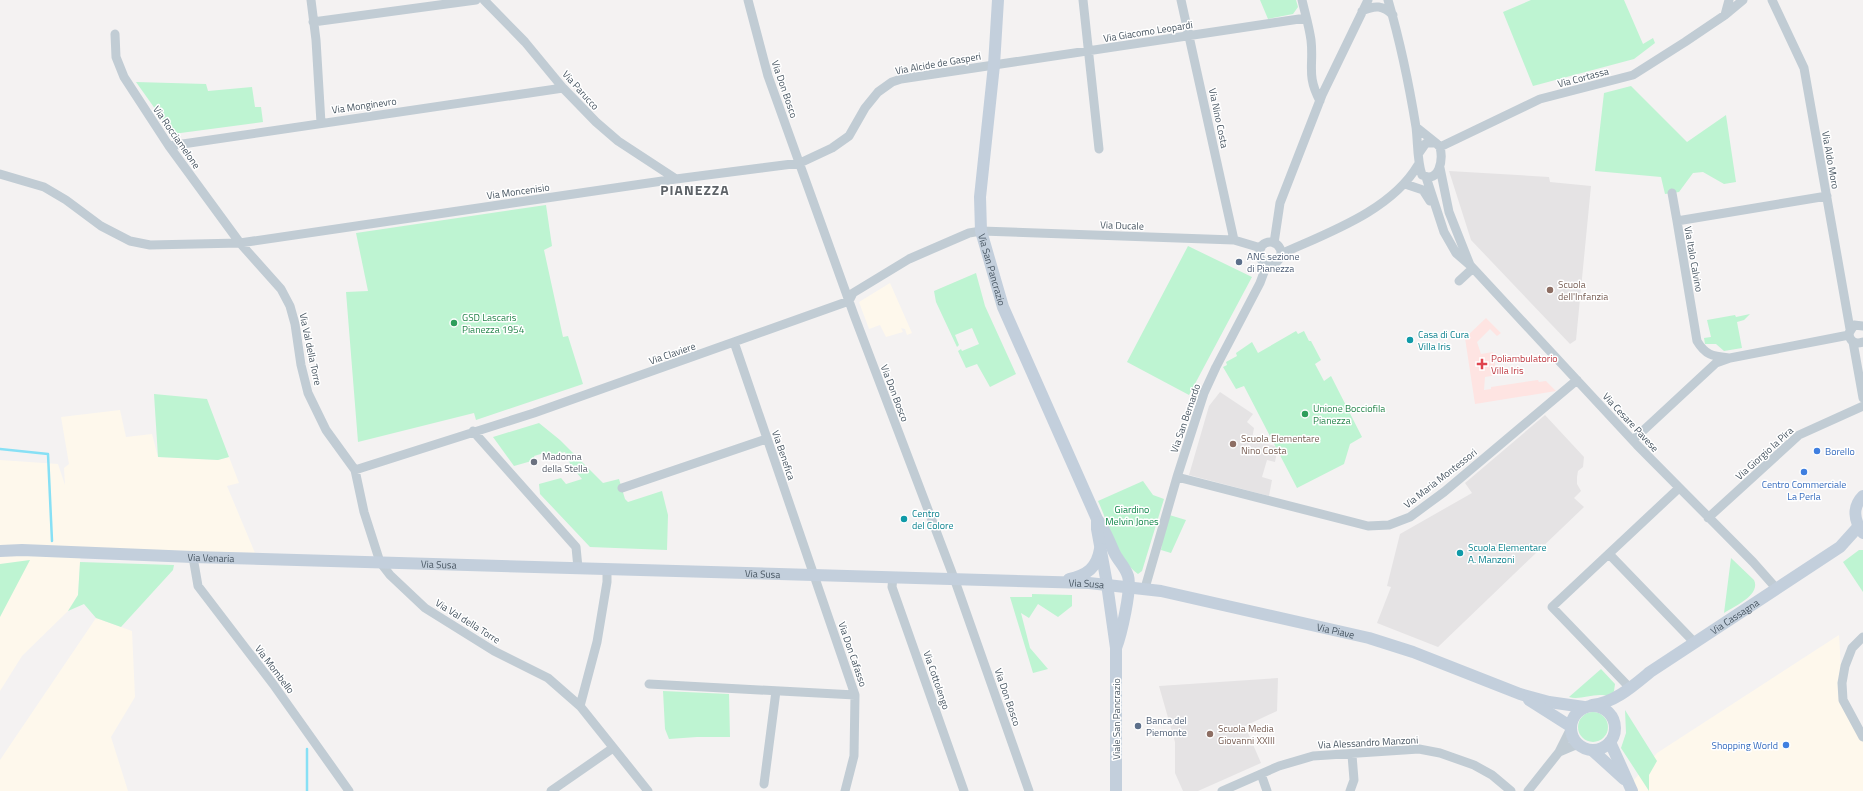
<svg xmlns="http://www.w3.org/2000/svg" width="1863" height="791" viewBox="0 0 1863 791" font-family="'Titillium Web',sans-serif">
  <style>
    .commercial { fill: #fef8ec }
    .education { fill: #e5e3e4 }
    .medical { fill: #fee4e2 }
    .green { fill: #bef4d2 }
    .lines { fill: none; stroke-linecap: round; stroke-linejoin: round }
    .stream { stroke: #87e0f5; stroke-width: 2.5 }
    .street { stroke: #c1ccd4; stroke-width: 9 }
    .secondary { stroke: #c3cfdc; stroke-width: 12 }
    .service-dot { fill: #5c6f8a; stroke: #fff; stroke-width: 1.5 }
    .education-dot { fill: #8d6e63; stroke: #fff; stroke-width: 1.5 }
    .leisure-dot { fill: #2e9e5b; stroke: #fff; stroke-width: 1.5 }
    .culture-dot { fill: #0f9aa8; stroke: #fff; stroke-width: 1.5 }
    .health-dot { fill: #e0444e; stroke: #fff; stroke-width: 1.5 }
    .shop-dot { fill: #3f7fe0; stroke: #fff; stroke-width: 1.5 }
    .worship-dot { fill: #6b7280; stroke: #fff; stroke-width: 1.5 }
    .labels { text-anchor: middle; stroke-width: 3; stroke-linejoin: round; paint-order: stroke }
    .street-label { font-size: 10px; fill: #475561; stroke: #fff }
    .service-label { font-size: 10px; fill: #4e5e75; stroke: #fff; text-anchor: start }
    .education-label { font-size: 10px; fill: #785e54; stroke: #fff; text-anchor: start }
    .leisure-label { font-size: 10px; fill: #27864d; stroke: #fff; text-anchor: start }
    .culture-label { font-size: 10px; fill: #0d838f; stroke: #fff; text-anchor: start }
    .health-label { font-size: 10px; fill: #be3a42; stroke: #fff; text-anchor: start }
    .shop-label { font-size: 10px; fill: #366cbe; stroke: #fff; text-anchor: start }
    .worship-label { font-size: 10px; fill: #5b616d; stroke: #fff; text-anchor: start }
    .park-label { font-size: 10px; fill: #0e8648; stroke: #fff }
    .district-label { font-size: 14px; font-weight: bold; letter-spacing: 1px; fill: #5d6267; stroke: #fff }
  </style>
  <rect width="100%" height="100%" fill="#f4f2f2"/>
  <!-- commercial -->
  <path class="commercial" d="M890,283L912,333L907,335L905,329L901,328L903,332L886,337L880,325L869,329L859,302Z
    M120,410L126,437L152,434L158,457L218,460L229,457L239,483L227,486L255,553L81,549L78,595L68,611L22,656L0,691V460L58,464L65,485L64,468L69,464L61,417Z
    M96,618L132,631L135,697L111,737L128,791H0V760Z
    M1839,635L1843,700L1863,734V791H1632L1634,780L1657,753Z"/>
  <!-- education -->
  <path class="education" d="M1449,171L1549,177L1550,182L1591,186L1576,340L1570,344L1471,240Z
    M1220,392L1253,414L1247,422L1254,428L1252,439L1278,447L1275,462L1267,460L1262,477L1272,480L1269,496L1189,475L1209,406Z
    M1545,415L1584,457L1583,467L1578,471L1577,477V484L1581,491L1574,498L1584,507L1438,647L1377,623L1391,587L1387,586L1400,534L1472,493L1465,483Z
    M1278,678L1277,711L1245,726L1261,763L1198,791H1183L1175,773V742L1159,686Z"/>
  <!-- medical -->
  <path class="medical" d="M1486,318L1501,333L1497,336L1490,329L1477,342L1481,354L1493,352L1497,375L1485,377L1484,390L1491,389V387L1538,380L1539,382L1546,381L1556,391L1475,404L1465,338Z"/>
  <!-- green -->
  <path class="green" d="M1260,0H1296L1298,7L1293,14L1268,19Z
    M1531,0H1624L1643,44L1653,38L1655,43L1634,59L1533,86L1503,12Z
    M136,82L206,84L208,91L252,87L255,107H261L263,122L173,134Z
    M1631,86L1687,142L1726,115L1736,182L1724,184L1703,172L1693,173L1679,192L1665,194L1661,177L1595,171L1604,93Z
    M546,205L552,246L544,250L563,337L568,336L583,384L476,420L474,413L358,442L346,292L368,291L356,233Z
    M1188,246L1252,277L1189,395L1127,362Z
    M976,273L985,306L1016,374L990,387L977,364L966,368L958,351L961,349L962,351L979,344L972,328L955,335L959,345L957,347L936,302L934,291Z
    M1750,314L1744,320L1737,322L1742,348L1724,351L1716,344H1705L1704,338L1711,337L1707,320L1735,315L1736,317Z
    M1296,331L1298,334L1304,331L1309,341H1311L1321,360L1315,364L1324,381L1331,376L1362,437L1350,444L1344,464L1297,488L1244,386L1236,389L1223,367L1227,365L1226,362L1237,356L1236,353L1252,342L1258,353Z
    M154,394L207,399L229,457L218,460L158,457Z
    M539,423L560,440L603,483L619,479L625,499L628,502L662,491L668,515L667,550L590,547L540,494L539,484L561,478L566,484L582,479L571,466L565,452L546,457L544,453L534,456L535,460L514,466L493,437Z
    M1143,481L1153,495L1164,499L1142,571L1138,574C1119,561 1108,523 1098,501Z
    M1166,514L1186,520L1171,553L1161,550Z
    M1859,550H1863V592L1843,562Z
    M1731,558L1754,580C1761,595 1735,606 1724,613Z
    M30,560L0,617V564Z
    M80,562L173,565H174L173,570L121,627L96,618L84,604L68,611L78,595Z
    M1032,594L1072,595V606L1058,617L1038,604L1029,618L1021,613L1030,648L1048,669L1033,673L1010,597H1032Z
    M1601,669L1615,684L1614,691L1611,697C1596,691 1581,701 1569,697Z
    M663,691L729,694L730,737H697L669,739L665,729Z
    M1625,710L1657,761L1649,775V791L1621,748L1626,733Z
    M1578 727a15 15 0 1 1 30 0a15 15 0 1 1-30 0Z"/>
  <g class="lines">
    <!-- stream -->
    <path class="stream" d="M0,449L48,454L52,541
      M307,791V749"/>
    <!-- street -->
    <path class="street" d="M311,0L316,40L321,123
      M484,0L525,42L563,88L596,122L618,141L676,179
      M748,0L768,76L854,315L954,578L1029,791
      M1083,0L1099,149
      M1181,0L1234,240
      M1302,0C1305,13 1309,26 1311,40C1314,65 1306,75 1320,101
      M1388,0C1400,41 1409,84 1416,127C1418,143 1417,161 1422,175C1440,184 1443,159 1440,147L1436,143H1426L1419,153
      M1772,0L1804,68L1850,329
      M1362,11C1375,5 1383,5 1393,15
      M1725,15L1729,0
      M313,22L476,0
      M115,34L116,57L124,77L169,146L240,243L281,289L290,306L295,324L301,365L308,393L326,430L355,470L364,512L380,562L390,575L425,608L494,651L548,678L580,706L648,791
      M1416,127L1436,143
      M169,146L563,88
      M1440,147L1540,99L1633,75L1685,42L1725,15L1743,0
      M1440,168L1449,212L1470,265
      M0,174L44,187L66,200L101,226L130,241L150,245L240,243L676,179L800,163L832,148L849,136L865,108L878,92L892,82L901,79L1306,18
      M1426,177L1444,232L1456,253L1471,266L1637,445L1753,562L1776,588
      M1408,185L1423,190L1430,201
      M1672,193L1677,221
      M1259 253a11 11 0 1 1 22 0a11 11 0 1 1-22 0Z
      M1274,243L1280,203L1322,95L1368,0
      M1281,254C1327,233 1391,211 1418,165
      M1459,281L1472,269
      M1863,326L1854,325L1849,333C1849,341 1855,345 1863,342
      M734,342L855,695L854,756L845,791
      M1853,342L1863,398
      M1730,358C1713,356 1706,356 1697,341L1677,221L1827,196
      M473,431L576,547L578,568
      M1633,440L1716,363L1730,358L1849,335
      M355,470L534,413L849,301L853,293L909,259L969,233L981,231L1234,240L1261,248
      M1177,477L1368,526L1389,525L1410,517L1444,492L1577,380
      M622,488L766,439
      M1708,518L1799,435L1863,406
      M1609,554L1695,643
      M193,557L198,586L273,684L349,791
      M893,577L892,587L964,791
      M1145,588L1177,477L1204,393L1216,367L1260,283L1267,264
      M1863,637L1852,648L1845,666L1842,683L1843,700L1863,737
      M649,684L855,695
      M1630,688L1552,607L1679,488
      M580,706L597,642L607,582V569
      M1559,752L1573,746L1578,745
      M1261,774L1267,791
      M764,784L776,691
      M551,791L613,748
      M1222,791L1279,766L1313,756L1419,749L1440,753L1474,765L1492,775L1511,791
      M1350,791L1354,780L1352,755
      M1528,791L1559,752L1570,730"/>
    <!-- secondary -->
    <g class="secondary">
      <path id="s1" d="M998,0L994,65L980,197L981,231L1003,307L1097,519C1105,529 1109,541 1114,552C1118,561 1125,566 1128,576C1132,589 1121,635 1116,648"/>
      <path d="M1863,496C1852,507 1854,521 1863,533"/>
      <path d="M1097,522V529L1107,584L1116,648V791"/>
      <path id="s2" d="M0,551L22,550L193,557L1089,583L1161,591L1369,638L1413,652L1520,694L1549,702L1584,707"/>
      <path d="M1069,579C1087,575 1097,568 1100,549"/>
      <path d="M1529,700L1570,726"/>
      <path id="s3" d="M1592,705C1614,703 1633,686 1650,672L1840,547L1858,527"/>
      <circle cx="1593" cy="728" r="22"/>
      <path d="M1610,742L1632,791"/>
      <path d="M1592,750L1624,779"/>
    </g>
  </g>
  <!-- markers -->
  <g class="service-dot">
    <circle cx="1239" cy="262" r="4"/>
    <circle cx="1138" cy="726" r="4"/>
  </g>
  <g class="education-dot">
    <circle cx="1550" cy="290" r="4"/>
    <circle cx="1233" cy="444" r="4"/>
    <circle cx="1210" cy="734" r="4"/>
  </g>
  <g class="leisure-dot">
    <circle cx="454" cy="323" r="4"/>
    <circle cx="1305" cy="414" r="4"/>
  </g>
  <g class="culture-dot">
    <circle cx="1410" cy="340" r="4"/>
    <circle cx="904" cy="519" r="4"/>
    <circle cx="1460" cy="553" r="4"/>
  </g>
  <path class="health-dot" d="M1480 358h4v4h4v4h-4v4h-4v-4h-4v-4h4z"/>
  <g class="shop-dot">
    <circle cx="1817" cy="451" r="4"/>
    <circle cx="1804" cy="472" r="4"/>
    <circle cx="1786" cy="745" r="4"/>
  </g>
  <circle class="worship-dot" cx="534" cy="462" r="4"/>
  <g class="labels">
    <!-- street labels -->
    <g class="street-label">
      <text transform="translate(1148 31) rotate(-9)" y="4">Via Giacomo Leopardi</text>
      <text transform="translate(938 63) rotate(-10)" y="4">Via Alcide de Gasperi</text>
      <text transform="translate(1583 77) rotate(-15)" y="4">Via Cortassa</text>
      <text transform="translate(785 89) rotate(71)" y="4">Via Don Bosco</text>
      <text transform="translate(581 90) rotate(48)" y="4">Via Parucco</text>
      <text transform="translate(364 105) rotate(-8)" y="4">Via Monginevro</text>
      <text transform="translate(1219 118) rotate(78)" y="4">Via Nino Costa</text>
      <text transform="translate(177 137) rotate(55)" y="4">Via Rocciamelone</text>
      <text transform="translate(1831 160) rotate(80)" y="4">Via Aldo Moro</text>
      <text transform="translate(518 191) rotate(-8)" y="4">Via Moncenisio</text>
      <text transform="translate(1122 225) rotate(2)" y="4">Via Ducale</text>
      <text transform="translate(1694 259) rotate(80)" y="4">Via Italo Calvino</text>
      <text dy="4" stroke="none"><textPath href="#s1" startOffset="272">Via San Pancrazio</textPath></text>
      <text transform="translate(311 349) rotate(78)" y="4">Via Val della Torre</text>
      <text transform="translate(672 353) rotate(-19)" y="4">Via Claviere</text>
      <text transform="translate(895 393) rotate(69)" y="4">Via Don Bosco</text>
      <text transform="translate(1185 418) rotate(-71)" y="4">Via San Bernardo</text>
      <text transform="translate(1631 422) rotate(47)" y="4">Via Cesare Pavese</text>
      <text transform="translate(1764 453) rotate(-42)" y="4">Via Giorgio la Pira</text>
      <text transform="translate(784 455) rotate(71)" y="4">Via Benefica</text>
      <text transform="translate(1440 478) rotate(-38)" y="4">Via Maria Montessori</text>
      <text dy="4" stroke="none"><textPath href="#s2" startOffset="211">Via Venaria</textPath></text>
      <text dy="4" stroke="none"><textPath href="#s2" startOffset="439">Via Susa</textPath></text>
      <text dy="4" stroke="none"><textPath href="#s2" startOffset="763">Via Susa</textPath></text>
      <text dy="4" stroke="none"><textPath href="#s2" startOffset="1087">Via Susa</textPath></text>
      <text dy="4" stroke="none"><textPath href="#s3" startOffset="169">Via Cassagna</textPath></text>
      <text transform="translate(468 621) rotate(32)" y="4">Via Val della Torre</text>
      <text dy="4" stroke="none"><textPath href="#s2" startOffset="1341">Via Piave</textPath></text>
      <text transform="translate(853 654) rotate(71)" y="4">Via Don Cafasso</text>
      <text transform="translate(275 669) rotate(53)" y="4">Via Mombello</text>
      <text transform="translate(937 680) rotate(71)" y="4">Via Cottolengo</text>
      <text transform="translate(1008 697) rotate(71)" y="4">Via Don Bosco</text>
      <text transform="translate(1116 719) rotate(-90)" y="4">Viale San Pancrazio</text>
      <text transform="translate(1368 742) rotate(-3)" y="4">Via Alessandro Manzoni</text>
    </g>
    <!-- service labels -->
    <g class="service-label">
      <text x="1247" y="260">ANC sezione<tspan x="1247" dy="12">di Pianezza</tspan></text>
      <text x="1146" y="724">Banca del<tspan x="1146" dy="12">Piemonte</tspan></text>
    </g>
    <!-- education labels -->
    <g class="education-label">
      <text x="1558" y="288">Scuola<tspan x="1558" dy="12">dell'Infanzia</tspan></text>
      <text x="1241" y="442">Scuola Elementare<tspan x="1241" dy="12">Nino Costa</tspan></text>
      <text x="1218" y="732">Scuola Media<tspan x="1218" dy="12">Giovanni XXIII</tspan></text>
    </g>
    <!-- leisure labels -->
    <g class="leisure-label">
      <text x="462" y="321">GSD Lascaris<tspan x="462" dy="12">Pianezza 1954</tspan></text>
      <text x="1313" y="412">Unione Bocciofila<tspan x="1313" dy="12">Pianezza</tspan></text>
    </g>
    <!-- culture labels -->
    <g class="culture-label">
      <text x="1418" y="338">Casa di Cura<tspan x="1418" dy="12">Villa Iris</tspan></text>
      <text x="912" y="517">Centro<tspan x="912" dy="12">del Colore</tspan></text>
      <text x="1468" y="551">Scuola Elementare<tspan x="1468" dy="12">A. Manzoni</tspan></text>
    </g>
    <!-- health labels -->
    <g class="health-label">
      <text x="1491" y="362">Poliambulatorio<tspan x="1491" dy="12">Villa Iris</tspan></text>
    </g>
    <!-- shop labels -->
    <g class="shop-label">
      <text x="1825" y="455">Borello</text>
      <text x="1804" y="488" text-anchor="middle">Centro Commerciale<tspan x="1804" dy="12">La Perla</tspan></text>
      <text x="1778" y="749" text-anchor="end">Shopping World</text>
    </g>
    <!-- worship labels -->
    <g class="worship-label">
      <text x="542" y="460">Madonna<tspan x="542" dy="12">della Stella</tspan></text>
    </g>
    <!-- park labels -->
    <g class="park-label">
      <text x="1132" y="513">Giardino<tspan x="1132" dy="12">Melvin Jones</tspan></text>
    </g>
    <!-- district labels -->
    <g class="district-label">
      <text x="695" y="195">PIANEZZA</text>
    </g>
  </g>
</svg>
